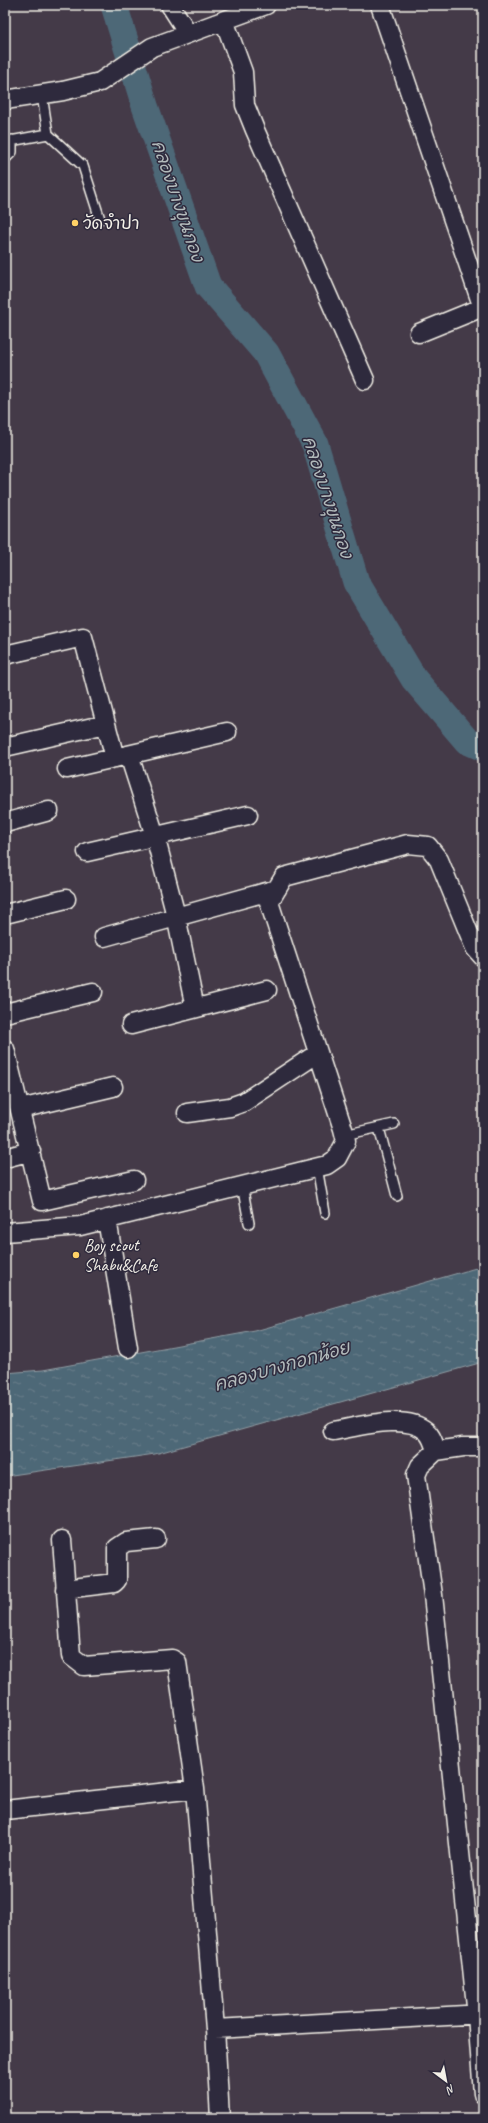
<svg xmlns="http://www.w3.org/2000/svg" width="488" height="2123" viewBox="0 0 488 2123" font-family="Caveat,'Playpen Sans Thai',sans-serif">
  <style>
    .water { fill: url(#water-ripples); stroke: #909ea4 }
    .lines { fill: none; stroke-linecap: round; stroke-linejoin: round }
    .river { stroke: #4e6777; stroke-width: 27 }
    .lane-casing { stroke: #f4f1e8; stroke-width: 12 }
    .street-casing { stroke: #f4f1e8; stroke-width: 21 }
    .lane { stroke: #2f2a3d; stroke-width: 9 }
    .street { stroke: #2f2a3d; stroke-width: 18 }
    .poi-dot { fill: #ffd166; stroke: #2f2a3d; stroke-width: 1.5 }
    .labels { text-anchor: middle; stroke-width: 3; stroke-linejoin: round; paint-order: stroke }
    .poi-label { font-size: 17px; fill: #f4f1e8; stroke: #2f2a3d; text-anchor: start }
    .water-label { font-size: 18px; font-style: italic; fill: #b2babb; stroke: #2f2a3d }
  </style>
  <defs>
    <pattern id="water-ripples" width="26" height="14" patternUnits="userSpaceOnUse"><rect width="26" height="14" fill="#4e6777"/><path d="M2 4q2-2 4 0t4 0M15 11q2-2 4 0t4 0" fill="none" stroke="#687d8a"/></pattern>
  </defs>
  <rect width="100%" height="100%" fill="#443a48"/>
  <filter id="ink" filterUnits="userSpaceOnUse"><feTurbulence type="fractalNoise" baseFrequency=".025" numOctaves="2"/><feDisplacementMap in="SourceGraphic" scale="8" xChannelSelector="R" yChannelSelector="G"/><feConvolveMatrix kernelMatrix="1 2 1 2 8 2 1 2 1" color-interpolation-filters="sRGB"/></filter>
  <g filter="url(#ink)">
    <!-- water -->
    <path class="water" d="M483,1266V1362L155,1454L5,1476V1373L43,1370L255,1331Z"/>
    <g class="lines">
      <!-- river -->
      <path class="river" d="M114,5L145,106L208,286L266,353L315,444L356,582L414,679L467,741L483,748"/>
      <defs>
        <path id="lane" d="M42,95L48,134L83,166L100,219
          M5,142L48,134
          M5,159L12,152V140
          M379,1128L397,1196
          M344,1135L394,1124
          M317,1167L325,1213
          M242,1185L249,1223"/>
        <path id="street" d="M170,5L188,33
          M380,5L483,308
          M224,20L243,72L245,105L255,130L365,380
          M5,100L63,91L100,82L152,47L266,5
          M419,333L483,307
          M5,655L83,637L115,758
          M5,747L106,724
          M129,755L155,836L176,916L195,1008
          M67,769L227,732
          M5,823L49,811
          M87,852L248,815
          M5,914L66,899
          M104,937L277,889
          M5,1013L93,992
          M131,1025L267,990
          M5,1049L42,1201L134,1180
          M20,1109L113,1087
          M187,1113L230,1107L244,1102L318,1053
          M5,1158L31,1151
          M107,1219L128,1348
          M5,1232L80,1226L327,1165L337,1158L346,1141L343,1129L269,902L284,877L408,844L428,846L439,860L475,948L483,957
          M333,1431C358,1427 405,1413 426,1431C432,1436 434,1444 436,1451
          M483,1447H463L436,1451L420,1466L416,1475L433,1595L477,2015L483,2094
          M62,1540L71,1656L84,1666L172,1659L177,1662L195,1789L215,2029L220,2118
          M65,1589L114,1583L117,1580V1548L126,1542L156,1539
          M5,1810L195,1789
          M215,2029L483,2014"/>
      </defs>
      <!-- lane casing -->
      <use href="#lane" class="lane-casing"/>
      <!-- street casing -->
      <use href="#street" class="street-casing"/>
      <!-- lane -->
      <use href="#lane" class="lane"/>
      <!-- street -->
      <use href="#street" class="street"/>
    </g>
  </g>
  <!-- markers -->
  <g class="poi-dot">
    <circle cx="75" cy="223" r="4"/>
    <circle cx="76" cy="1255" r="4"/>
  </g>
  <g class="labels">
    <!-- poi labels -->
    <g class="poi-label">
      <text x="83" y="229">วัดจําปา</text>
      <text x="84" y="1251">Boy scout<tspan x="84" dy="20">Shabu&amp;Cafe</tspan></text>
    </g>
    <!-- water labels -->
    <g class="water-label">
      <text transform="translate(178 201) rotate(71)" y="6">คลองบางขุนกอง</text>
      <text transform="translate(328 497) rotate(72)" y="6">คลองบางขุนกอง</text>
      <text transform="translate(282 1366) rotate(-16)" y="6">คลองบางกอกน้อย</text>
    </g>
  </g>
  <!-- margin -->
  <rect width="488" height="2123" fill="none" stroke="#2f2a3d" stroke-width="20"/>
  <rect x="10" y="10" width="468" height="2103" fill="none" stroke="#f4f1e8" stroke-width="1.5" filter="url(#ink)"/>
  <!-- north arrow -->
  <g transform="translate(446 2081) rotate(148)" stroke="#2f2a3d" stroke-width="3" paint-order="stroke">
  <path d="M0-3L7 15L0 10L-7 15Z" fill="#f4f1e8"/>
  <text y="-6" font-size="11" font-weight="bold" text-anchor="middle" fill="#f4f1e8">N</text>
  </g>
</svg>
